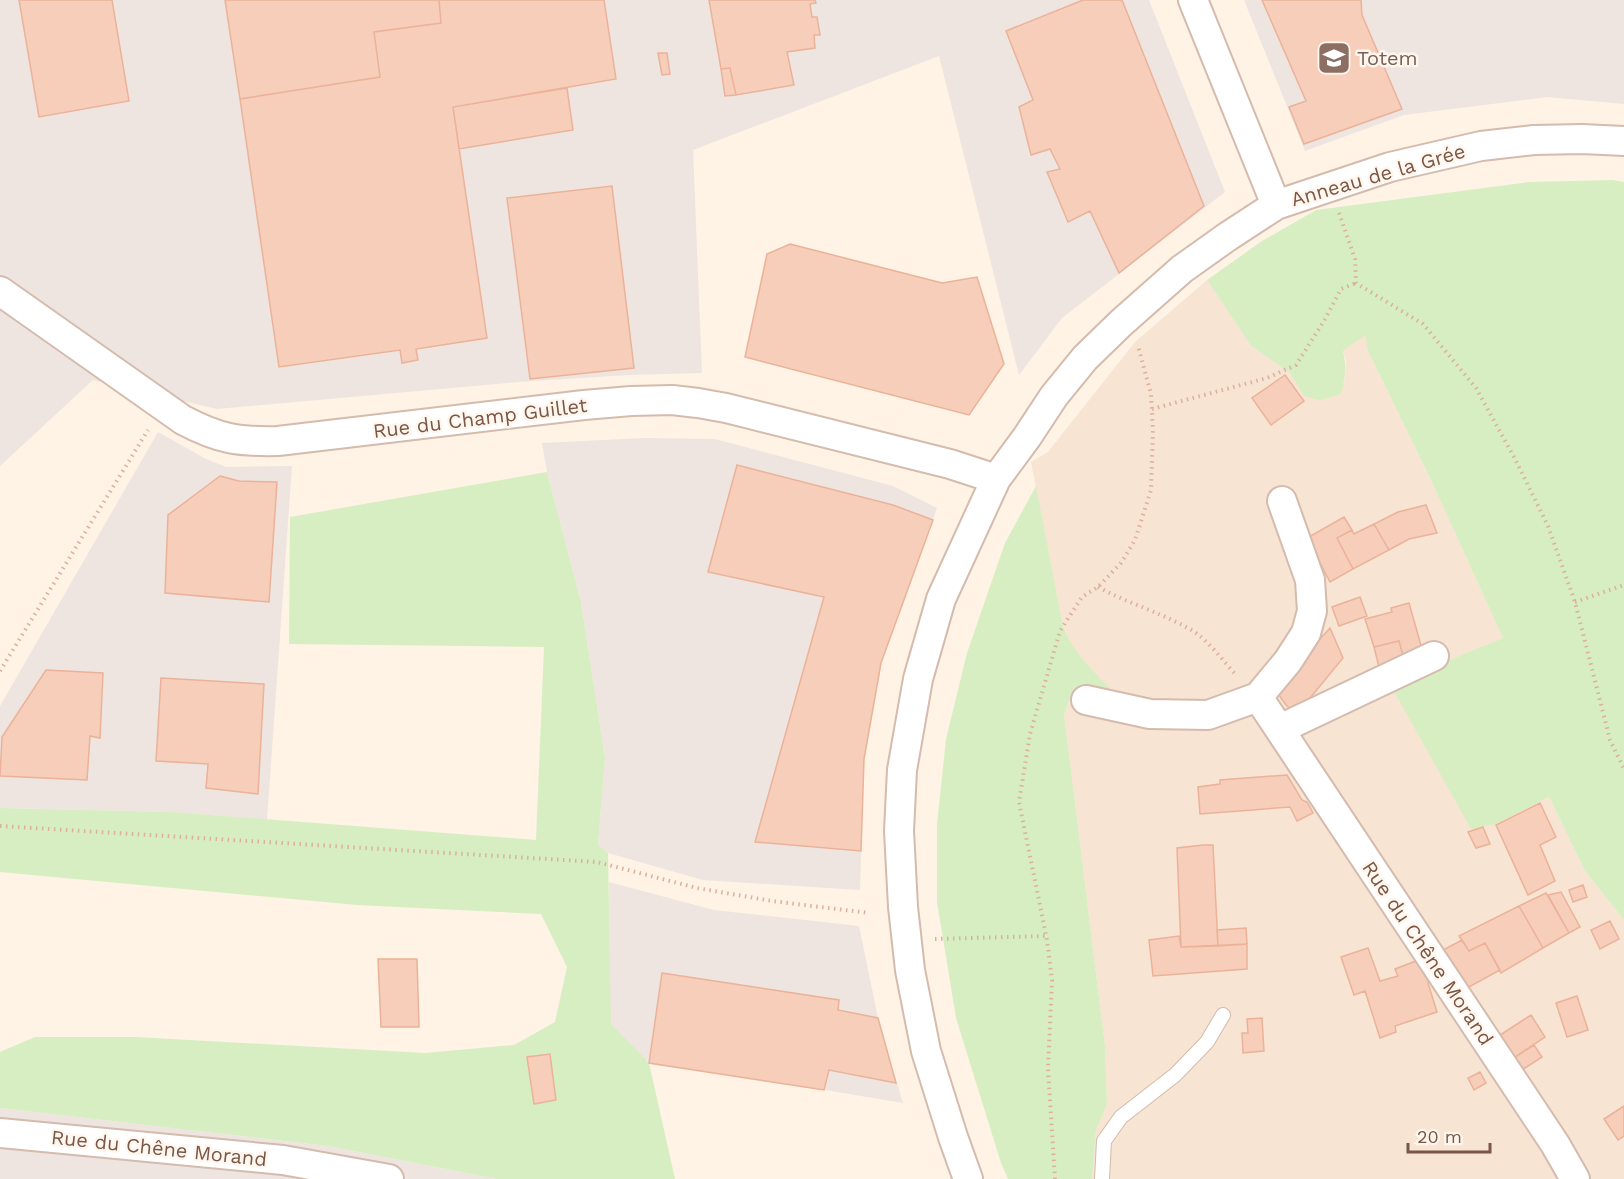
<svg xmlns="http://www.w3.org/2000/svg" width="1624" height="1179" viewBox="0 0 1624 1179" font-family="'Work Sans',sans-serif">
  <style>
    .residential { fill: #f7e4d3 }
    .industrial { fill: #eee5e0 }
    .green { fill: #d7eec2 }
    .building { fill: #f6ceba; stroke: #ebb299; stroke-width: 1.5 }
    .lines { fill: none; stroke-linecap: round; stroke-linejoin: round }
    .lane-casing { stroke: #d4bbad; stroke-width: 16 }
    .street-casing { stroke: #d4bbad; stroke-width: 32 }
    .path { stroke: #dcb09d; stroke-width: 4; stroke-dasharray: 1.5 4.5; stroke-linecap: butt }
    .lane { stroke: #fff; stroke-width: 14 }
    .street { stroke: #fff; stroke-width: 28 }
    .labels { text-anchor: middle; stroke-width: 5; stroke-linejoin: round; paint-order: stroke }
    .education-label { font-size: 20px; fill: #785e54; stroke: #fff7ee; text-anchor: start }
    .street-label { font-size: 20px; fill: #7a5647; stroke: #fff7ee }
  </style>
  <rect width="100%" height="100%" fill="#fef3e5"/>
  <!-- residential -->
  <path class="residential" d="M1207,280L1251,346L1290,373L1296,382L1341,394L1345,377L1346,360L1343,351L1365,334L1368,351L1430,478L1503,638L1390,684L1496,824L1549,797L1585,871L1624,920V1179H1092L1096,1130L1107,1104L1105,1046L1064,714L1073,691L1101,698L1084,663L1072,646L1063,626L1031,462L1048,452L1135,342Z"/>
  <!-- industrial -->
  <path class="industrial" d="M0,0H1149L1225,192L1062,318L1019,375L939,56L693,150L702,373L629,375L518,382L217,409L93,380L0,466Z
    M1244,0H1624V104L1547,97L1404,115L1305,151Z
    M158,432L206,459L226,467L292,466L267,820L172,812L0,808V706Z
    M644,438L715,439L893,486L937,508L881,663L864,759L860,890L703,880L608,853L598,845L605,758L581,602L547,472L542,443Z
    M609,882L714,910L859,926L878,1018L903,1103L610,1054Z
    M0,1108L328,1146L497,1179H0Z"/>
  <!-- green -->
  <path class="green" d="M1613,180L1624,182V920L1585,871L1549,797L1496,824L1471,829L1390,684L1503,638L1430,478L1368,351L1365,335L1343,351C1347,366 1345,379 1341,394L1321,400L1304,396L1290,373L1251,346L1207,280L1262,241L1316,210L1529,182Z
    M547,472L581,602L605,758L598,845L608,853L611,1024L649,1063L675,1179H497L328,1146L0,1108V1052L35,1037H136L425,1053L514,1045L555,1022L567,967L541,914L357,905L0,872V808L172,812L536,840L544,647L289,644L290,517Z
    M1036,486L1063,626C1074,653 1089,667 1110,688L1102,698L1073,691L1064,714L1105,1046L1107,1104L1096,1130L1092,1179H1008L1001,1163L956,1018L937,902V824L946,739L967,653L1005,543Z"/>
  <!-- building -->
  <path class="building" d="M19,0H112L129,101L39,117Z
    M225,0H439L441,23L374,32L380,77L240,99Z
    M439,0H604L616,79L453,107L487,338L416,349L418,360L402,363L400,350L279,367L240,99L380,77L374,32L441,23Z
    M709,0H815L816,3L810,4L812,17H817L820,35H814L815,48L787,52L794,85L736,95L730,68L721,69Z
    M1083,0H1122L1204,206L1119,273L1090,211L1068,222L1047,172L1060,169L1050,149L1031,155L1019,107L1033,100L1006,31Z
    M1262,0H1361L1362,15L1402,109L1304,144L1289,107L1306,101Z
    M658,53H667L670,74L662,75Z
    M730,68L736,95L725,96L721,69Z
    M567,88L573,130L459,149L453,107Z
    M612,186L634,368L530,379L507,198Z
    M790,244L942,283L977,277L1004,364L969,415L745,357L767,254Z
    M1285,375L1304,401L1271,425L1252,398Z
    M737,465L893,505L933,520L881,663L864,759L861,851L755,842L824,597L708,572Z
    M220,476L239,481L277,482L269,602L165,593L168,515Z
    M1426,505L1437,533L1409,539L1389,550L1374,524L1398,512Z
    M1344,517L1352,530L1337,538L1353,569L1330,582L1307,538Z
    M1374,524L1389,550L1353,569L1337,538L1352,530L1354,534Z
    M1360,597L1367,616L1339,626L1332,607Z
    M1409,603L1422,649L1404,659L1399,641L1374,647L1365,619L1392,612L1391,608Z
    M1330,628L1343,658L1301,709L1293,711L1286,705L1276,691L1283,679Z
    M1399,641L1404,659L1379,667L1374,647Z
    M46,670L103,673L100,738L90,736L87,780L0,776L2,737Z
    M161,678L264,684L258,794L206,788L208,764L156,761Z
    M1287,775L1302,800L1307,802L1313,813L1297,821L1290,807L1200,814L1198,787L1220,784V780Z
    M1540,803L1556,837L1540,845L1555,881L1528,895L1496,825Z
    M1483,827L1490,844L1476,848L1468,832Z
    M1203,845H1213L1218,946L1181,947L1177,848Z
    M1583,885L1587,897L1573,902L1569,890Z
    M1561,892L1580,927L1569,933L1548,895Z
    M1546,893L1569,933L1543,948L1519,906Z
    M1519,906L1543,948L1501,973L1485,943L1469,951L1459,936Z
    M1610,921L1619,939L1600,949L1591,930Z
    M1246,928L1247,944L1218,946L1217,930Z
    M1179,936L1181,947L1247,944V969L1153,976L1149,940Z
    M1462,940L1469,951L1485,943L1500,970L1460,992L1443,950Z
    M1368,948L1380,981L1398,976L1395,969L1416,961L1429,982L1428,983L1437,1012L1395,1026L1396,1032L1380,1038L1365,991L1354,995L1341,957Z
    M378,959H417L419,1027H381Z
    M662,973L839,1000L838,1010L878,1018L896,1083L829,1070L824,1090L649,1063Z
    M1577,996L1588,1030L1567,1037L1556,1003Z
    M1531,1015L1545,1037L1509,1061L1494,1039Z
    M1262,1018L1264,1051L1243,1053L1242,1033H1248L1247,1019Z
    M1534,1045L1542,1057L1517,1073L1509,1061Z
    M550,1054L556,1100L534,1104L527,1057Z
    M1480,1072L1486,1083L1474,1090L1468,1078Z
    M1624,1106V1136L1618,1140L1604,1119Z"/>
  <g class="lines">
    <defs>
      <path id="lane" d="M1102,1179L1104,1141L1121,1117L1175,1075L1207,1042L1223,1015"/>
      <path id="street" d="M1193,0L1276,205
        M0,291L183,420C219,439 238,442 278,441L584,405L631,401L672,400L698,403L726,408L950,464L996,479
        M1258,697L1555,1144L1575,1179
        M1086,700L1150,714L1208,715L1258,697L1288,661L1306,633L1312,611L1310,580L1282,501
        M1280,729L1434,656
        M0,1133L283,1160L389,1179
        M968,1179L953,1137L926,1051L910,970L903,907L899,831L902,770L918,679L941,599L996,479L1027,437L1054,396L1085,358L1121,323L1182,269L1227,237L1276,205L1390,167L1481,146L1534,140L1582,139L1624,141"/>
    </defs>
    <!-- lane casing -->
    <use href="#lane" class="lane-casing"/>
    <!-- street casing -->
    <use href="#street" class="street-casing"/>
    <!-- path -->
    <path class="path" d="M1339,213L1355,259L1356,283L1423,324L1476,388L1515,459L1548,526L1575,602L1610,740L1624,769
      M1152,409L1267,378L1296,365L1324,321L1341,289L1356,283
      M1098,587C1129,604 1163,613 1193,631C1208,640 1224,662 1236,675
      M1575,602L1624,585
      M0,671L148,430
      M0,826L597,862L697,888L772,901L869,913
      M935,939L1046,936
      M1055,1179L1048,1069L1052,980L1047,940L1019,802L1030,734L1060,631L1082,597L1098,587L1121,563L1135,540L1151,490L1153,431L1151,394L1138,346"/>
    <!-- lane -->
    <use href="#lane" class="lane"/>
    <!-- street -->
    <use href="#street" class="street"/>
  </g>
  <!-- icons -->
  <defs>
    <symbol id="university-square" viewBox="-11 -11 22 22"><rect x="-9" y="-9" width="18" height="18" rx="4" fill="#8d6e63" stroke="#fff7ee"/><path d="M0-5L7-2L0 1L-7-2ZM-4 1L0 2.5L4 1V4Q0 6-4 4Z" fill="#fff"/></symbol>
  </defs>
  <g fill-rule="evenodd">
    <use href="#university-square" x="1315" y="39" width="38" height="38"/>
  </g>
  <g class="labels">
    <!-- education labels -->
    <g class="education-label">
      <text x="1357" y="65">Totem</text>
    </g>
    <!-- street labels -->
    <g class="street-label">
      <text transform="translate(1378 175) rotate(-16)" y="7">Anneau de la Grée</text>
      <text transform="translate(480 418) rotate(-7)" y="7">Rue du Champ Guillet</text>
      <text transform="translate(1428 953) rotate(56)" y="7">Rue du Chêne Morand</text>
      <text transform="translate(159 1148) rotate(6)" y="7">Rue du Chêne Morand</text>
    </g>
  </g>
  <!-- scale -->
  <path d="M1408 1143v9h82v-9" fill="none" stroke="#7a5647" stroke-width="3"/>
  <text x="1417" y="1143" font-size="18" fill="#7a5647" stroke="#fff7ee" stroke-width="4.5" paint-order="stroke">20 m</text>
</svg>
